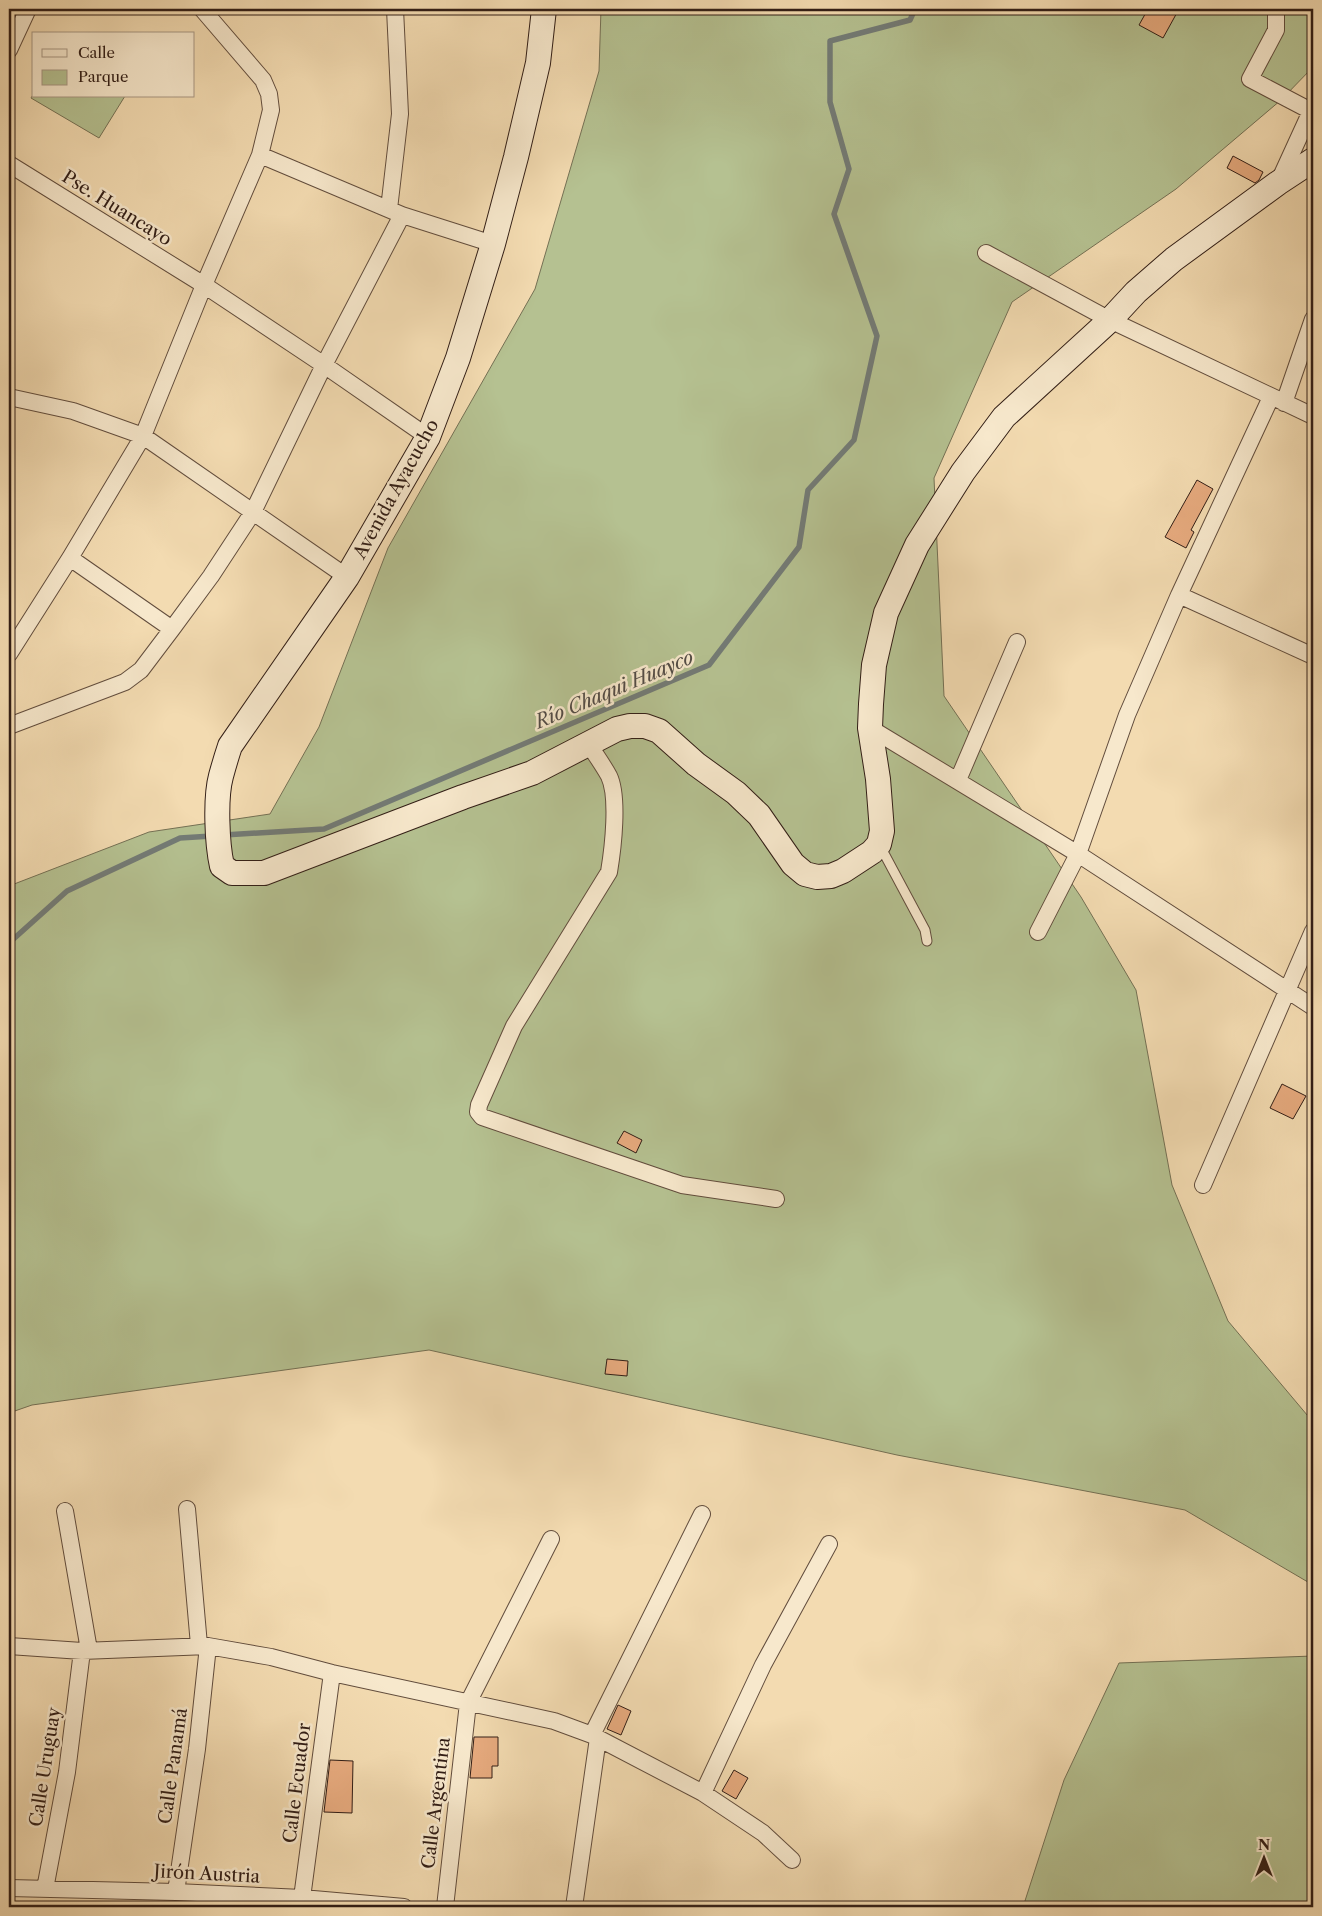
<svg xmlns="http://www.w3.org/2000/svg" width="1322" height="1916" viewBox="0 0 1322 1916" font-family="'Libre Caslon Text',serif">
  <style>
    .green { fill: #b5c191; stroke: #747054 }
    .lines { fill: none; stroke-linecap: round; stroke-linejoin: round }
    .stream { stroke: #737b76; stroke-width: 5.5 }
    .building { fill: #e6aa7e; stroke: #321e16 }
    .lane-casing { stroke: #624d3d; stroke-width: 11 }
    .street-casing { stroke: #624d3d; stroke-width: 18 }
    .secondary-casing { stroke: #321e16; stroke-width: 26 }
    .lane { stroke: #f7e8cc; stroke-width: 9 }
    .street { stroke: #f7e8cc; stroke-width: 16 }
    .secondary { stroke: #f7e8cc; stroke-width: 24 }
    .labels { text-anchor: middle; stroke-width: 5; stroke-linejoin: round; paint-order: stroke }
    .street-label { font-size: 18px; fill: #321e16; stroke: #f7e8cc }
    .water-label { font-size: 19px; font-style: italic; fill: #534c46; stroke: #f7e8cc }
  </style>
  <rect width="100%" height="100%" fill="#f3dbb1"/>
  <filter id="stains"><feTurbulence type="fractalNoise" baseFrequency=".004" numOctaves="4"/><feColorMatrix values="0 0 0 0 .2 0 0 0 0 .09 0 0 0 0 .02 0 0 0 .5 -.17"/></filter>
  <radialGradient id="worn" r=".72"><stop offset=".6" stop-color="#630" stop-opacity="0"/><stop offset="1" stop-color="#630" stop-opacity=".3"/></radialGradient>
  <!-- green -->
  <path class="green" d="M601,9H1313V67L1281,100L1176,189L1012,302L934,478L944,696L1081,897L1136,990L1172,1185L1228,1321L1313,1422V1585L1185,1510L897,1455L429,1350L32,1405L9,1413V886L149,832L270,814L319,727L388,548L535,289L599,71Z
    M34,93V96H125L99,138L31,98Z
    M1313,1656V1907H1023L1064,1780L1119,1663Z"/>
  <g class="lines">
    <!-- stream -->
    <path class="stream" d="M224,835L324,829L709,665L799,547L808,490L854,440L877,336L834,214L849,169L830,102V41L910,20L915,9
      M9,943L67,891L180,838L212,836"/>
  </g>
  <!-- building -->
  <path class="building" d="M1148,9H1179L1163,38L1139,25Z
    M1233,156L1263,172L1259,180L1255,183L1227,168Z
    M1197,480L1213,489L1191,530L1194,532L1186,548L1165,537Z
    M1282,1084L1306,1096L1293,1119L1270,1108Z
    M624,1131L642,1140L636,1153L617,1143Z
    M607,1359L628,1361L627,1376L605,1374Z
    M618,1705L631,1711L621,1735L607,1729Z
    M474,1737H498V1766H492V1778H470Z
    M330,1760L353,1761L352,1813L324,1812Z
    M734,1770L748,1778L736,1799L722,1791Z"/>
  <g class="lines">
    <defs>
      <path id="lane" d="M879,844L925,930L927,941"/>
      <path id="street" d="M1276,9V30L1250,79L1311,111L1279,181
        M9,50L28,9
        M260,155L402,215L493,244
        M9,164L204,285L324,365L428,437
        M389,209L400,114L395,9
        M986,253L1110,320L1313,416
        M9,397L73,411L143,436L347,577
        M1284,403L1313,319
        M70,558L172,629
        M1179,595L1313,656
        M9,654L70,558L143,436L204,285L260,155L271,110L269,94L263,80L202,9
        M9,726L125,682L141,670L172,629L211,576L253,512L324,365L402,215
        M870,728L1078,854L1313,1007
        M588,743C595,754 603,765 609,776C619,797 613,848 609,872L514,1026L479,1105L478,1112L482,1117L682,1185L776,1199
        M958,780L1017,642
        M1038,932L1078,854L1127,715L1179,595L1271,397
        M1203,1185L1313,931
        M187,1509L199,1645
        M65,1511L89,1650
        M9,1646L82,1651L208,1646L271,1657L332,1673L554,1721L592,1735L703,1793L763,1833L792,1860
        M592,1735L702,1514
        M703,1793L763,1665L829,1544
        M9,1888L176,1892L302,1898L404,1907
        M45,1889L67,1772L82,1651
        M176,1892L197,1749L208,1646
        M302,1898L332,1673
        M445,1907L468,1703L551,1539
        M574,1907L598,1738"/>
      <path id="secondary" d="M544,9L538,63L516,157L493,244L458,358L428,437L347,577L230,746C227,755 224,765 221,776C215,798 217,844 222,866L232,873H264L463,797L532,773L617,729L630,726H645L659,731L696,764L736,793L759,815L793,864L805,874L817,877L831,876L843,871L872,852L879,844L882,831L878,779L870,728L871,704L874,665L886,613L917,545L963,472L1004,417L1110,320L1136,292L1174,259L1278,183L1313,160"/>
    </defs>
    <!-- lane casing -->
    <use href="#lane" class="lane-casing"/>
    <!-- street casing -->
    <use href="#street" class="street-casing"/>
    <!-- secondary casing -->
    <use href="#secondary" class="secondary-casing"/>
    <!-- lane -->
    <use href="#lane" class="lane"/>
    <!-- street -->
    <use href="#street" class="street"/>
    <!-- secondary -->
    <use href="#secondary" class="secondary"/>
  </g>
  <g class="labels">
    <!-- street labels -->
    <g class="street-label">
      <text transform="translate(117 208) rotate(32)" y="6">Pse. Huancayo</text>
      <text transform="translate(396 489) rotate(-61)" y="6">Avenida Ayacucho</text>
      <text transform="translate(173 1766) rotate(-82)" y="6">Calle Panamá</text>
      <text transform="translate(45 1767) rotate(-81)" y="6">Calle Uruguay</text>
      <text transform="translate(297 1783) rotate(-83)" y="6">Calle Ecuador</text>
      <text transform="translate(436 1803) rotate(-83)" y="6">Calle Argentina</text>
      <text transform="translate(207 1874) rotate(3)" y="6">Jirón Austria</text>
    </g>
    <!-- water labels -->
    <g class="water-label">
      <text transform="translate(614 689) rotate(-23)" y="7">Río Chaqui Huayco</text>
    </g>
  </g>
  <!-- margin -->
  <rect width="1322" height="1916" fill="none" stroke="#f3dbb1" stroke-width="30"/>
  <rect x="10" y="10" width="1302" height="1896" fill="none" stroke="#321e16" stroke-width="2.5"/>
  <rect x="15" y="15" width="1292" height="1886" fill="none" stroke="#321e16"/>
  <!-- legend -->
  <rect x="32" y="32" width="162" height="65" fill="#f7e8cc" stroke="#a89783"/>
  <rect x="42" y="49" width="25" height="8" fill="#f7e8cc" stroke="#a89783"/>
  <text x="78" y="58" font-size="15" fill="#321e16">Calle</text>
  <rect x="42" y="70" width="25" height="15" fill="#b5c191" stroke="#a89783"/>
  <text x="78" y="82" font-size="15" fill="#321e16">Parque</text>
  <!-- north arrow -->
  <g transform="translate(1264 1858)" stroke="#f7e8cc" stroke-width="4" paint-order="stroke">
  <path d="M0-4L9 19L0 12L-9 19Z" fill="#321e16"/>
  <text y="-8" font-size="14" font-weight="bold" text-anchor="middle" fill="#321e16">N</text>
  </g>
  <rect width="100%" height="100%" filter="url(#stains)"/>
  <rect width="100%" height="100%" fill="url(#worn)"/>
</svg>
